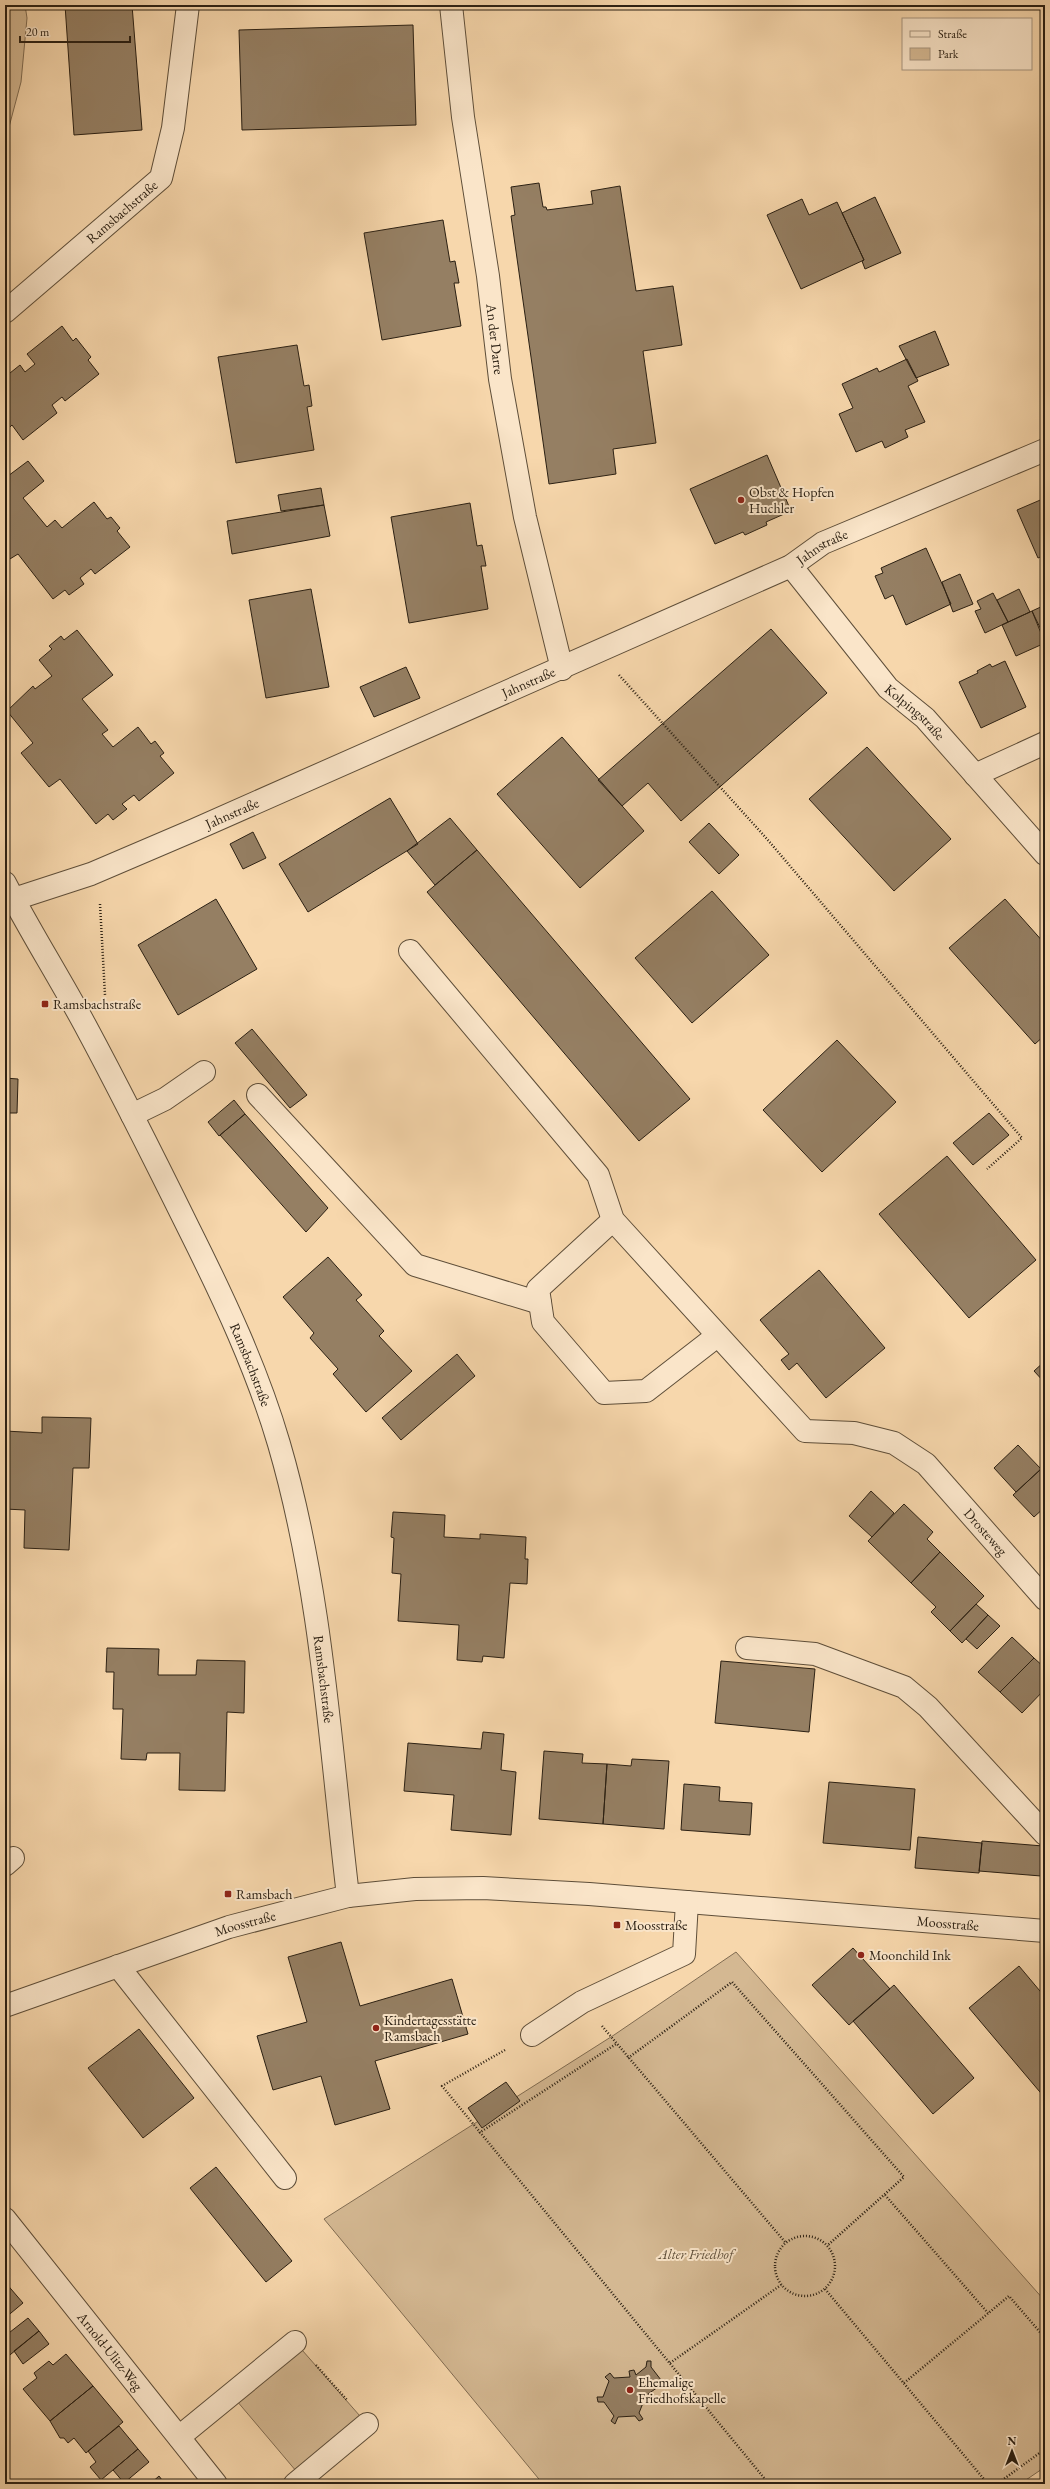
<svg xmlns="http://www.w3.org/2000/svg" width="1050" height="2489" viewBox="0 0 1050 2489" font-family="'EB Garamond',serif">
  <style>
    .green { fill: #d4b892; stroke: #806c52 }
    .building { fill: #957f63; stroke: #2b2013 }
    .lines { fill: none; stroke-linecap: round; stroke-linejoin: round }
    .minor-casing { stroke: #5e4e39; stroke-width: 24 }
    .path { stroke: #2b2013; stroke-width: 2.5; stroke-dasharray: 1 2; stroke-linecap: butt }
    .minor { stroke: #fae5c9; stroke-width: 22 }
    .poi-dot { fill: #8f2418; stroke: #fae5c9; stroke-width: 1.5 }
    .labels { text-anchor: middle; stroke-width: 4; stroke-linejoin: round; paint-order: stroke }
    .street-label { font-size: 14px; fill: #2b2013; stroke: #fae5c9 }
    .poi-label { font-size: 14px; fill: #2b2013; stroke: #fae5c9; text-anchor: start }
    .park-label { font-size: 14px; font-style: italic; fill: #5e4e39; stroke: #fae5c9 }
  </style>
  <rect width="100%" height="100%" fill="#f7d7ac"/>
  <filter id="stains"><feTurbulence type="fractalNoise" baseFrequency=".005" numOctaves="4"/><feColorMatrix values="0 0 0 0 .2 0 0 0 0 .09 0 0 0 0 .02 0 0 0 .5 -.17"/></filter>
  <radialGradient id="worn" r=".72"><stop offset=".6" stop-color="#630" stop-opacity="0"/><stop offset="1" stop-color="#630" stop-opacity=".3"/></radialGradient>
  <!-- green -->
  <path class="green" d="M5,5H25L27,18L21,82L5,142Z
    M736,1952L1045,2301V2467L1020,2484H543L324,2219L614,2035Z
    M295,2342L367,2424L302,2478L231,2394Z"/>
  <!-- building -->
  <path class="building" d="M65,5H132L142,130L74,135Z
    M413,25L416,125L242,130L239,30Z
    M539,183L543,207H546L547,210L593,204L591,191L620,186L636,291L673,286L682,345L643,351L656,443L613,449L616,474L549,484L511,216L515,215L511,187Z
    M875,197L901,253L865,269L862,261L864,260L842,213Z
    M802,199L809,215L837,202L864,260L801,289L767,215Z
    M443,220L450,262L455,261L459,283H454L461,326L382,340L364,233Z
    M62,326L73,341L76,338L91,357L88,360L99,374L65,401L62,397L52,405L57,413L23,440L12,425L9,428L5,423V377L20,365L25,372L35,364L27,354Z
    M935,331L949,365L916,378L899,346Z
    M297,345L304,386L309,385L312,406L307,407L314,450L236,463L218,357Z
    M907,359L918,381L908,386L925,422L905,430L908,437L885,448L882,441L856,452L839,414L853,408L842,384L877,368L879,372Z
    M767,455L791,511L766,522L767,525L745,535L743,532L715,544L690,489Z
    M28,461L44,481L23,498L47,527L55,520L62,528L94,502L107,519L111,517L120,528L117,531L130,547L95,574L91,569L80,578L84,584L69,595L65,590L53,599L18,554L5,562V473L8,476Z
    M321,488L324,505L281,511L278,495Z
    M1045,498V555L1038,558L1017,510Z
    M470,503L477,546L482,545L486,566H481L488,609L409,623L391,517Z
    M324,505L330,536L232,554L227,521Z
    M926,548L951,604L906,625L893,595L885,599L875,576L883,573L881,568Z
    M960,574L973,604L953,612L942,582Z
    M311,589L329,687L266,698L249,600Z
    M1019,589L1030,612L1008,622L997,600Z
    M993,593L1008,622L985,633L975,611L981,609L977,601Z
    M1045,605V638L1032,611Z
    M1032,611L1045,643L1016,656L1002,625Z
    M771,629L827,693L681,821L648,783L622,806L598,780Z
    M77,630L113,675L82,699L108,730L102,734L113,747L138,727L151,744L155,741L164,753L160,756L174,773L139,801L134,795L122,804L127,809L113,820L108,814L96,824L60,779L49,787L21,753L33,743L7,711L33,686L35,689L52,676L39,660L52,649L49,646L61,636L64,640Z
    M1005,661L1026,707L981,728L959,682L978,673L977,671L990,664L992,667Z
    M406,667L420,698L374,717L360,687Z
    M562,737L644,831L580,888L497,794Z
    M867,747L951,839L894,891L809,799Z
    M390,798L418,844L308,912L279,864Z
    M450,818L477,850L435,885L407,851Z
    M709,823L739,855L719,874L689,842Z
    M253,832L266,858L243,869L230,844Z
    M477,850L690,1099L639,1141L427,892Z
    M712,891L769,955L692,1023L635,958Z
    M216,899L257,969L178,1015L138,945Z
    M1005,899L1045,944V1035L1035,1044L949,948Z
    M252,1029L307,1095L290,1108L235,1043Z
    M837,1040L896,1102L822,1172L763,1110Z
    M5,1078L18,1079L17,1113H5Z
    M234,1100L245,1114L219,1136L208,1122Z
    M989,1113L1009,1135L973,1165L953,1143Z
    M245,1114L328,1208L306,1232L220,1135Z
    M947,1156L1036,1260L969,1318L879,1214Z
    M328,1257L362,1295L356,1300L384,1331L379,1336L412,1371L366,1412L333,1374L338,1369L310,1338L314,1333L283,1297Z
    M819,1270L885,1348L826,1398L797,1363L789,1370L781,1360L789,1354L760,1320Z
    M457,1354L475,1376L401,1440L382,1418Z
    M1045,1361V1383L1034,1371Z
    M42,1417L91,1418L89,1468H73L69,1550L24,1548L25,1510L5,1509V1431L42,1433Z
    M1018,1445L1041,1469L1016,1492L994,1468Z
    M1041,1469L1045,1474V1507L1034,1517L1013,1495Z
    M871,1491L894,1513L872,1537L849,1516Z
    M904,1504L933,1532L927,1539L940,1552L911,1583L868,1541Z
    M393,1512L445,1515L444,1537L480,1539V1534L526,1537L525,1559H528L527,1584L510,1583L504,1658L483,1656L482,1662L457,1660L459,1625L398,1621L401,1574L392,1573L394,1538L391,1537Z
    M940,1552L984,1596L950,1631L931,1612L936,1607L911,1583Z
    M976,1604L988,1615L962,1643L950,1631Z
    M988,1615L1000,1626L977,1649L966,1639Z
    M1012,1637L1034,1658L1000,1692L978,1672Z
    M107,1648L159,1649L158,1675H196L197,1660L245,1661L244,1713L227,1712L225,1791L179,1790L180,1753H147L146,1760L121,1759L123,1709H113L114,1672H106Z
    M1034,1658L1045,1668V1689L1022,1713L1000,1692Z
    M721,1661L815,1669L809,1732L715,1723Z
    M483,1732L504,1734L501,1770L516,1772L511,1835L451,1830L454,1795L404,1791L408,1743L481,1749Z
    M544,1751L583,1754L582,1763L607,1764L603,1824L539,1819Z
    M632,1759L669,1761L664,1829L603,1824L607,1764L631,1766Z
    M829,1782L915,1789L910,1850L823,1843Z
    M684,1784L720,1787L719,1801L752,1803L750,1835L681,1830Z
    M918,1837L982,1843L979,1873L915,1868Z
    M982,1841L1043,1846L1041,1876L979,1871Z
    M341,1942L360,2006L452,1979L468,2034L375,2061L390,2109L335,2125L321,2076L273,2090L257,2036L307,2022L288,1957Z
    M853,1948L890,1989L849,2025L812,1985Z
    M1019,1966L1045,1997V2098L969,2008Z
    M894,1985L974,2078L933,2114L853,2021Z
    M139,2029L194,2098L143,2138L88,2068Z
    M506,2082L520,2101L482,2128L468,2108Z
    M216,2167L292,2261L266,2282L190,2188Z
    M5,2282L23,2303L5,2318Z
    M28,2318L39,2331L5,2359V2336Z
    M39,2331L49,2344L23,2364L14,2351Z
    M66,2354L93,2386L50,2421L23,2389L37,2378L34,2373L49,2361L53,2365Z
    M647,2361H651V2367L661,2380L666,2381V2386L661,2385L648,2394L654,2397L651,2401L645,2398L639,2413L643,2419L639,2421L635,2416L618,2417L615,2424L611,2421L614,2416L604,2402H598L597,2397H603L609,2381L605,2377L610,2373L614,2378L630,2377L629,2371L634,2370L636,2375L646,2367Z
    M93,2386L123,2422L86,2453L74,2438L68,2443L64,2438H60L50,2421Z
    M119,2426L138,2449L101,2480L90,2467L96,2462L88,2451Z
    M138,2449L149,2462L124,2483L113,2470Z
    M159,2476L165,2484H150Z"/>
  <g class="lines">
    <defs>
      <g id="minor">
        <path id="s1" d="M451,5L463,117L488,276L500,379L525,517L562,669"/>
        <path id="s2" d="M5,312L161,178L173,128L188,5"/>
        <path id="s3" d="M791,566L888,688L925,718L1045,854"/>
        <path d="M975,775L1045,743"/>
        <path id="s4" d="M5,883C30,931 59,977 85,1025C121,1092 155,1160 189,1229C224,1299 257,1369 279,1444C322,1591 330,1745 348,1896"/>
        <path id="s5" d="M5,902L91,874L194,830L791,566L823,543L1045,450"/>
        <path id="s6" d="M410,951L598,1175L613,1220L805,1431L854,1433L894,1443L926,1464L1045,1599"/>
        <path d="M258,1095L415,1265L540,1303"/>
        <path d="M132,1115L165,1099L204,1072"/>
        <path d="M613,1220L538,1289L543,1322L604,1393L646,1391L717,1336"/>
        <path d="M747,1648L815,1654L904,1687L928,1707L1045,1834"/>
        <path d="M5,1865L13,1858"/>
        <path d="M118,1966L285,2178"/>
        <path id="s7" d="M5,2006L229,1927L348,1896L415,1889L483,1888L589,1894L1045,1931"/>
        <path d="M532,2035L582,2002L684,1954L687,1902"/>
        <path id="s8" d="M5,2219L216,2484"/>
        <path d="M179,2437L295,2342"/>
        <path d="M295,2484L367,2424"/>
      </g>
    </defs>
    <!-- minor casing -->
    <use href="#minor" class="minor-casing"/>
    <!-- path -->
    <path class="path" d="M619,675L767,839L1022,1138L987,1169
      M100,904L105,995
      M602,2026L785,2242
      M505,2050L442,2086L769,2484
      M628,2058L732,1982L904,2177L828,2245
      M479,2133L616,2044
      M885,2195L988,2313
      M775 2266a30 30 0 1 1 60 0a30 30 0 1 1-60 0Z
      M825,2289L988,2484
      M670,2363L781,2285
      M316,2365L347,2400
      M904,2383L1009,2296L1045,2338
      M997,2484L1045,2449"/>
    <!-- minor -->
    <use href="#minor" class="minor"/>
  </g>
  <!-- markers -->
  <g class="poi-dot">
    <circle cx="741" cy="500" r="4"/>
    <rect x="41" y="1000" width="8" height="8" rx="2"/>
    <rect x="224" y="1890" width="8" height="8" rx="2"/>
    <rect x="613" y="1921" width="8" height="8" rx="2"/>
    <circle cx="861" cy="1955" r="4"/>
    <circle cx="376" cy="2028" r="4"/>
    <circle cx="630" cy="2390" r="4"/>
  </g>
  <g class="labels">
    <!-- street labels -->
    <g class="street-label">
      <text dy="5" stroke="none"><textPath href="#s2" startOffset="154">Ramsbachstraße</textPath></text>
      <text dy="5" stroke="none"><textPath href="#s1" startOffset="337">An der Darre</textPath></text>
      <text dy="5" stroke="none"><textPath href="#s5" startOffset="892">Jahnstraße</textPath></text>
      <text dy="5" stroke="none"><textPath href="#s5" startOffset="568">Jahnstraße</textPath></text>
      <text dy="5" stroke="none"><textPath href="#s3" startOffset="192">Kolpingstraße</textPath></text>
      <text dy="5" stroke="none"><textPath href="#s5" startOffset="244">Jahnstraße</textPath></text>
      <text dy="5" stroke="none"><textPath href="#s4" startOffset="541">Ramsbachstraße</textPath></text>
      <text dy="5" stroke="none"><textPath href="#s6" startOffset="844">Drosteweg</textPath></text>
      <text dy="5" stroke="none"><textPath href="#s4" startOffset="865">Ramsbachstraße</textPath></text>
      <text dy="5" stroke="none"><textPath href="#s7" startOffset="254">Moosstraße</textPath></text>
      <text dy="5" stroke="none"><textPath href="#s7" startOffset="962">Moosstraße</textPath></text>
      <text dy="5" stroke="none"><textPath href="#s8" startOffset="169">Arnold-Ulitz-Weg</textPath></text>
    </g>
    <!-- poi labels -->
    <g class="poi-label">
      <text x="749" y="497">Obst &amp; Hopfen<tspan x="749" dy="16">Huchler</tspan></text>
      <text x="53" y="1009">Ramsbachstraße</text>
      <text x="236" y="1899">Ramsbach</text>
      <text x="625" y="1930">Moosstraße</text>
      <text x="869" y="1960">Moonchild Ink</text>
      <text x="384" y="2025">Kindertagesstätte<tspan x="384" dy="16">Ramsbach</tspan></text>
      <text x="638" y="2387">Ehemalige<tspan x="638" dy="16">Friedhofskapelle</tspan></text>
    </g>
    <!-- park labels -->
    <g class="park-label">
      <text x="696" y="2259">Alter Friedhof</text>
    </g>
  </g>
  <!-- margin -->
  <rect width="1050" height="2489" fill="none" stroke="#f7d7ac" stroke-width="20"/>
  <rect x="6" y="6" width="1038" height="2477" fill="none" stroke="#2b2013" stroke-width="2"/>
  <rect x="10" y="10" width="1030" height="2469" fill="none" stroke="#2b2013"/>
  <!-- legend -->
  <rect x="902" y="18" width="130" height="52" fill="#fae5c9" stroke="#a79680"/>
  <rect x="910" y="31" width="20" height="6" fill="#fae5c9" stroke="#a79680"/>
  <text x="938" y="38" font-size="12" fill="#2b2013">Straße</text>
  <rect x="910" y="48" width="20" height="12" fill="#d4b892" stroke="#a79680"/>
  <text x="938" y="58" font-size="12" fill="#2b2013">Park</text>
  <!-- north arrow -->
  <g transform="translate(1012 2451)" stroke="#fae5c9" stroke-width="3" paint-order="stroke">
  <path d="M0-3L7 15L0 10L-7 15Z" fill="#2b2013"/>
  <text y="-6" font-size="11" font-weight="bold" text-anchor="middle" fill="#2b2013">N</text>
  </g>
  <!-- scale -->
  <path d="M20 36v6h110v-6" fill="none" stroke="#2b2013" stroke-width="2"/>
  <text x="26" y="36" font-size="12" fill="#2b2013" stroke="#fae5c9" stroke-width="3" paint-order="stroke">20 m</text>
  <rect width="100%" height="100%" filter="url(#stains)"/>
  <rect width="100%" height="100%" fill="url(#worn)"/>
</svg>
